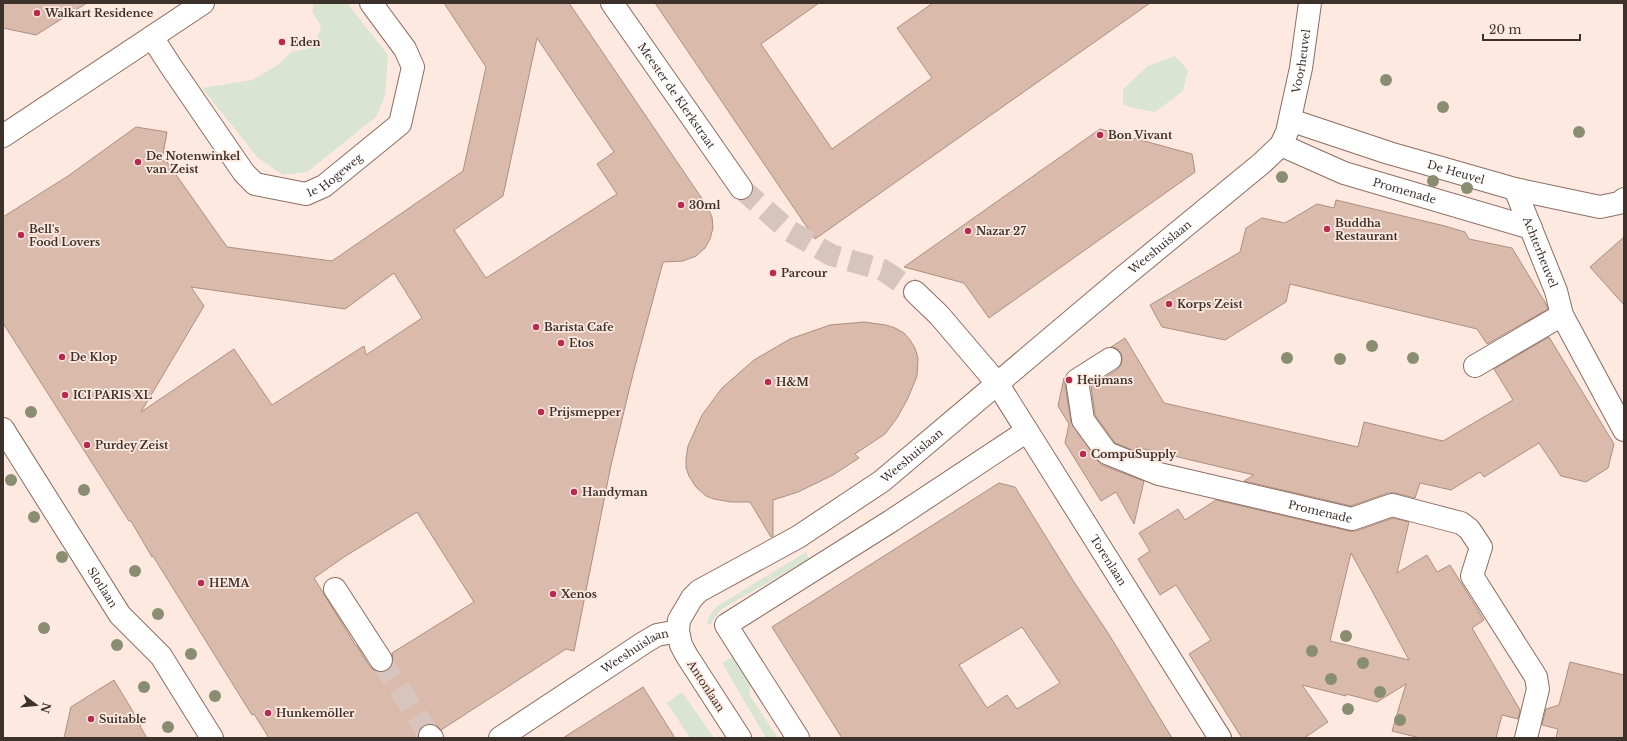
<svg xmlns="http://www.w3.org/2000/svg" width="1627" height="741" viewBox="0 0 1627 741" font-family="'Libre Baskerville',serif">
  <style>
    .green { fill: #d9e5d1 }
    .building { fill: #dabaab; stroke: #ad8e80; fill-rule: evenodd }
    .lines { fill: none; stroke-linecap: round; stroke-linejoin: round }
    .minor-tunnel { stroke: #d7c4bc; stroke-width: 22; stroke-dasharray: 22 11; stroke-linecap: butt }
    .minor-casing { stroke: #8c6e61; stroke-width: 24 }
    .minor { stroke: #fff; stroke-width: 22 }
    .tree { fill: #898d71 }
    .poi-dot { fill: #ba2a50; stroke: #fde9e0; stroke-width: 1.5 }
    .labels { text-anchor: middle; stroke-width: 3.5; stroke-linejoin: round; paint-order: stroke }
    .poi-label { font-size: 11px; font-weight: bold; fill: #3d312b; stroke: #fde9e0; text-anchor: start }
    .street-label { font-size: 11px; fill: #3d312b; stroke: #fde9e0 }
  </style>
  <rect width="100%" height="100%" fill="#fde9e0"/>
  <!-- green -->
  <path class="green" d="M314,3H347L388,55L385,96L376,117L307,172L283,175L258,158L202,88L252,80L278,65L291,52L315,47L321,26L312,12Z
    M1175,56L1188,70L1183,91L1155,112L1133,108L1123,104V89L1148,66Z
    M806,552L809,559L722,609L714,618L711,625L707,624C708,616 713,610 719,605Z
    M734,656L751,683L749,694L778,738H766L722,663Z
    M682,692L714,738H690L667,703Z"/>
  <!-- building -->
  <path class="building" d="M3,3H87L36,35L3,28Z
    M444,3H569L707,206L712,217L713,228L710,239L705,248L696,256L683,261L663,262L633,374L611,465L574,651L566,649L441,730L434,724H426L421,727L418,732V738H269L254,714L252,715L153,556L152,557L131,521H129L3,323V217L68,176L136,127L167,132L162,160L167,162L227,247L332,261L463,171L486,67ZM537,38L614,152L597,164L617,194L486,278L454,230L503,196ZM394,273L422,318L366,355L364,346L272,405L234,349L141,412L204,306L191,287L345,309ZM417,512L474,602L392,653L393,660L392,666L388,670L382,672L376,671L370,667L357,646H356L314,578L344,557Z
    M655,3H819L761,44L832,149L932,78L897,28L933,3H1150L815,239Z
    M1100,129L1192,154L1195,172L989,318L964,283L904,267Z
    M1336,200L1445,226L1465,232L1469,239L1512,248L1546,304L1548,309L1487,344L1477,329L1290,284L1286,302L1225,340L1162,327L1150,305L1240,252L1246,228L1262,218L1285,223L1317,204L1334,208Z
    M1624,237V305L1590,267Z
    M864,322L886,325L895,328L904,333L910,340L915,348L918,358L917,376L908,398L897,418L885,434L855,454L859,458L833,475L798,492L773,500V536L771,537L750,502H731L714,499L706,496L696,487L689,476L686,468V459L688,446L702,415L722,388L754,360L790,339L830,325Z
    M1549,337L1614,444L1608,468L1586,482L1561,476L1539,443L1484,477L1480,472L1451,490L1420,483L1415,498L1395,493H1388L1351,506L1244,481L1254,475L1136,447L1140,453L1115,443L1095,415L1091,386L1117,370L1121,365L1122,359L1121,353L1116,348L1111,347L1125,338L1164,403L1358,447L1364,422L1443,441L1513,400L1494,369Z
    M1064,378L1071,422L1097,460L1102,465L1144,481L1134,524L1116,492L1101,501L1065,443L1069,424L1058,406Z
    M999,483L1015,487L1074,582L1108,633L1172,738H842L772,627ZM1022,627L1060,683L1017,709L1007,695L987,708L959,665Z
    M1216,500L1349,531H1356L1393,518L1409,522L1397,573L1427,555L1437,572L1450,565L1484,620L1472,628L1520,710L1518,719L1502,715L1496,738H1420L1392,731L1406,684L1377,702L1346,694V696L1302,685L1328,722L1304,738H1242L1189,654L1211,640L1176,585L1160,595L1138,559L1150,551L1139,533L1178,509L1185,520ZM1351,553L1371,589L1409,660L1330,641Z
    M1570,662L1624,675V738H1556L1558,729L1542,725L1546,709L1559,705Z
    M114,680L141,725L140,726L147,738H64L71,707Z
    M643,687L675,738H563Z"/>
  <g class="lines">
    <!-- minor-tunnel -->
    <path class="minor-tunnel" d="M741,188L788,230L831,255L883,270L915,292
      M381,660L430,736"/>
    <defs>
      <g id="minor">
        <path id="s1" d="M612,3L741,188"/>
        <path id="s2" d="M152,37L170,65L244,173L255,184L306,194L324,186L400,124L413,67L405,49L371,3"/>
        <path id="s3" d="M1290,120L1389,153L1515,189L1600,207L1619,203L1624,199"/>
        <path d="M3,136L203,3"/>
        <path id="s4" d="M1281,145L1344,173L1531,228"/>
        <path id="s5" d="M1515,189L1556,291L1562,315L1624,430"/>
        <path id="s6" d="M915,292L939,315L997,383L1220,738"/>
        <path id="s7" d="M1110,359L1077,380L1083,420L1107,453L1159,474L1352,519L1392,505L1461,523L1469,529L1481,547L1472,576L1536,677L1538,689L1526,738"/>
        <path d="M1475,366L1562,315"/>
        <path id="s8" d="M3,429L120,615L161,656L212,738"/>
        <path d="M335,589L381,660"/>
        <path d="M430,736L432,738"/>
        <path id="s9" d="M500,738L645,642L657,635L678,631"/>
        <path id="s10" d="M740,738L687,656L681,645L678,631L679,620L692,598L699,591L798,537L882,481L1121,279L1262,163L1281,145L1287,132L1301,68L1310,3"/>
        <path d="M798,738L726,625L891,521L1027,431"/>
      </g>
    </defs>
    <!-- minor casing -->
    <use href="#minor" class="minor-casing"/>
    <!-- minor -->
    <use href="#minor" class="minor"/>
  </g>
  <!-- trees -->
  <g class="tree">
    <circle cx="1386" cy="80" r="6"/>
    <circle cx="1443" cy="107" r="6"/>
    <circle cx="1579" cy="132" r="6"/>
    <circle cx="1282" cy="177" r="6"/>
    <circle cx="1433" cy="181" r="6"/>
    <circle cx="1467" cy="188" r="6"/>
    <circle cx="1372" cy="346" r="6"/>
    <circle cx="1287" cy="358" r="6"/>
    <circle cx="1413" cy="358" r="6"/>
    <circle cx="1340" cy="359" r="6"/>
    <circle cx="31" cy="412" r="6"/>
    <circle cx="11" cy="480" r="6"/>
    <circle cx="84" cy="490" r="6"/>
    <circle cx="34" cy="517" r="6"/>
    <circle cx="62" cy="557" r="6"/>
    <circle cx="135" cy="571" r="6"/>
    <circle cx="158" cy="614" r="6"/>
    <circle cx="44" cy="628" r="6"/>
    <circle cx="1346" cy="636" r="6"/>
    <circle cx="117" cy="645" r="6"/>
    <circle cx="1312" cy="651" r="6"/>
    <circle cx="191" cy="654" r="6"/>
    <circle cx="1363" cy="663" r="6"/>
    <circle cx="1331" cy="679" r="6"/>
    <circle cx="144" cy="687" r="6"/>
    <circle cx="1380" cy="692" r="6"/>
    <circle cx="215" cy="696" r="6"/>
    <circle cx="1348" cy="709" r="6"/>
    <circle cx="1400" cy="720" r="6"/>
    <circle cx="168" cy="727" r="6"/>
  </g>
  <!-- markers -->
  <g class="poi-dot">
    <circle cx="37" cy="13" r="4"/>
    <circle cx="282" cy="42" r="4"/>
    <circle cx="1100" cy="135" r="4"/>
    <circle cx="138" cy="162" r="4"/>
    <circle cx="681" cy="205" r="4"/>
    <circle cx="1327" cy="229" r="4"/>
    <circle cx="968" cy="231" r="4"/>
    <circle cx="21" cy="235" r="4"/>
    <circle cx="773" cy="273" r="4"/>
    <circle cx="1169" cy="304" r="4"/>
    <circle cx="536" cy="327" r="4"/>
    <circle cx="561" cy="343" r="4"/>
    <circle cx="62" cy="357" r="4"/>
    <circle cx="1069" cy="380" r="4"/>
    <circle cx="768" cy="382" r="4"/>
    <circle cx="65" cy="395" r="4"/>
    <circle cx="541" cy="412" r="4"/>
    <circle cx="87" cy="445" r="4"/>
    <circle cx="1083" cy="454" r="4"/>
    <circle cx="574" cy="492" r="4"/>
    <circle cx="201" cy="583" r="4"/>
    <circle cx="553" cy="594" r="4"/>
    <circle cx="268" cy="713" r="4"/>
    <circle cx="91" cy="719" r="4"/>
  </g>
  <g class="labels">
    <!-- poi labels -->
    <g class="poi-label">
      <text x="45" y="17">Walkart Residence</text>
      <text x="290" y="46">Eden</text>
      <text x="1108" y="139">Bon Vivant</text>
      <text x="146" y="160">De Notenwinkel<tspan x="146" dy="13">van Zeist</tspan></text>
      <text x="689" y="209">30ml</text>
      <text x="1335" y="227">Buddha<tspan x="1335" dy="13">Restaurant</tspan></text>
      <text x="29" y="233">Bell's<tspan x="29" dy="13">Food Lovers</tspan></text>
      <text x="976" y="235">Nazar 27</text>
      <text x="781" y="277">Parcour</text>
      <text x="1177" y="308">Korps Zeist</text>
      <text x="544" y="331">Barista Cafe</text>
      <text x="569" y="347">Etos</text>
      <text x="70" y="361">De Klop</text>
      <text x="1077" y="384">Heijmans</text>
      <text x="776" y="386">H&amp;M</text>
      <text x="73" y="399">ICI PARIS XL</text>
      <text x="549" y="416">Prijsmepper</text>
      <text x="95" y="449">Purdey Zeist</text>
      <text x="1091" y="458">CompuSupply</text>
      <text x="582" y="496">Handyman</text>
      <text x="209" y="587">HEMA</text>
      <text x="561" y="598">Xenos</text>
      <text x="276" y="717">Hunkemöller</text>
      <text x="99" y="723">Suitable</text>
    </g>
    <!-- street labels -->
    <g class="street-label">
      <text dy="4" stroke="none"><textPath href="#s10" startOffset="993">Voorheuvel</textPath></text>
      <text dy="4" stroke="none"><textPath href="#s1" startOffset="113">Meester de Klerkstraat</textPath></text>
      <text dy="4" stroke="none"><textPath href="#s3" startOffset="174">De Heuvel</textPath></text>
      <text dy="4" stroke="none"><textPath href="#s2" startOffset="266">1e Hogeweg</textPath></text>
      <text dy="4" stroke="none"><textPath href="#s4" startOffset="132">Promenade</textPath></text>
      <text dy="4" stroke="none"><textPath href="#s10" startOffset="748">Weeshuislaan</textPath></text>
      <text dy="4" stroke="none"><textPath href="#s5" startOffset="68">Achterheuvel</textPath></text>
      <text dy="4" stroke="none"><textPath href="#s10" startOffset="424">Weeshuislaan</textPath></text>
      <text dy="4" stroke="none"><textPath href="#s7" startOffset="342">Promenade</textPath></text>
      <text dy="4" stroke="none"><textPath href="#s6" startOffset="332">Torenlaan</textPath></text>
      <text dy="4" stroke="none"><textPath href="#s8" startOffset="187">Slotlaan</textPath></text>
      <text dy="4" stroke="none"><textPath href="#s9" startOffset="161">Weeshuislaan</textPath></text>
      <text transform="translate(706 686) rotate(57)" y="4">Antonlaan</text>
    </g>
  </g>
  <!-- border -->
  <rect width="1627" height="741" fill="none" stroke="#3d312b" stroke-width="8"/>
  <!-- north arrow -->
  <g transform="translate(36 705) rotate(106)" stroke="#fde9e0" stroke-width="3" paint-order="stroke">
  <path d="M0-3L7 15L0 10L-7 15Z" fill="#3d312b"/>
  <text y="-6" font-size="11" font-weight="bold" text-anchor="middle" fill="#3d312b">N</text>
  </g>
  <!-- scale -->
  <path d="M1483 34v6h97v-6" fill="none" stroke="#3d312b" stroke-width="2"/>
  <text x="1489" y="34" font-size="12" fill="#3d312b" stroke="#fde9e0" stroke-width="3" paint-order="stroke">20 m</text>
</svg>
